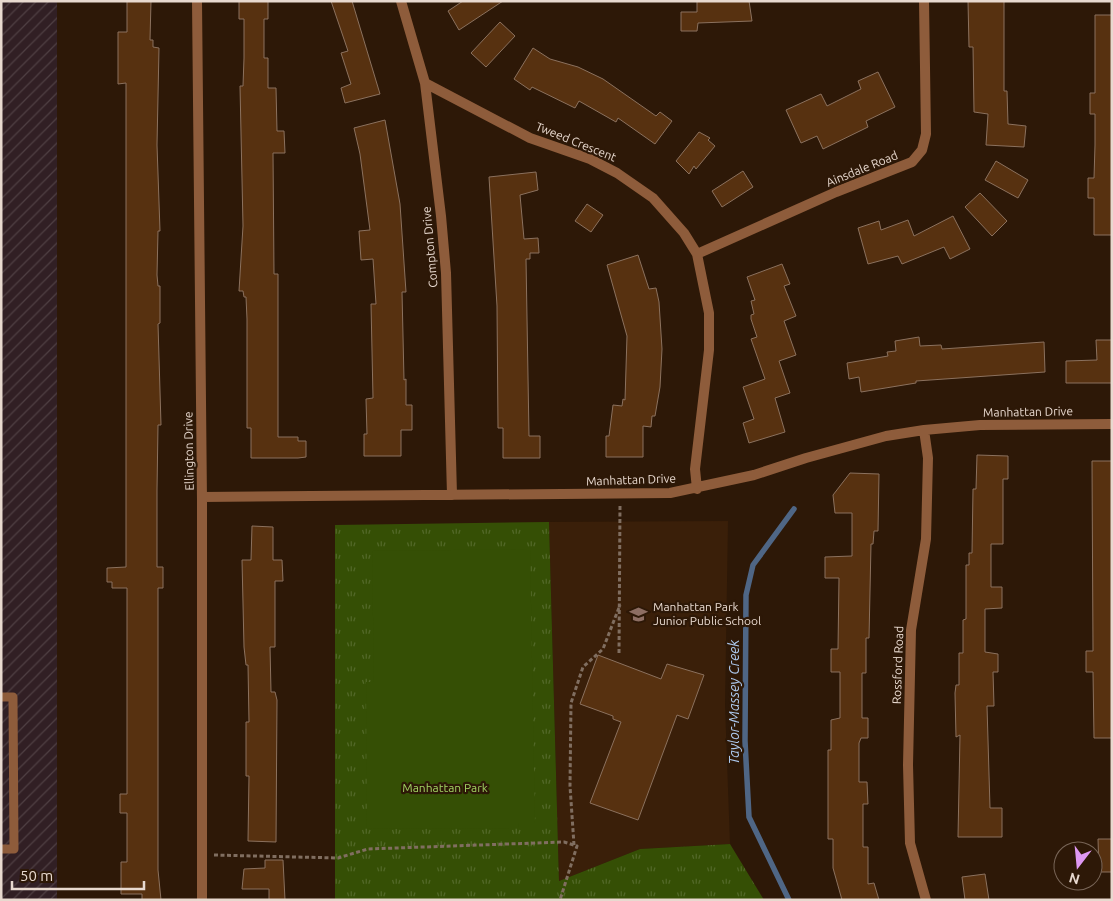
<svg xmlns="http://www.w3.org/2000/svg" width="1113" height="901" viewBox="0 0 1113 901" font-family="Ubuntu,sans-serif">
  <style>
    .built { fill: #3a1f09 }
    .industrial { fill: url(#industrial-furrows) }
    .grass { fill: url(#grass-tufts) }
    .pitch { fill: #354f05 }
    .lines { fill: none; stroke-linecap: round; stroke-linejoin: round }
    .stream { stroke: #4f6685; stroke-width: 5.5 }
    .building { fill: #573110; stroke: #8b715e }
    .path { stroke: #806e60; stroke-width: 3; stroke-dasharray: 4 2.5; stroke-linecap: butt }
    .lane { stroke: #8e5c3b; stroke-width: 9 }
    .street { stroke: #8e5c3b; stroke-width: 10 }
    .labels { text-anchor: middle; stroke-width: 4.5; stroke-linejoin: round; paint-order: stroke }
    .street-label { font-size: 12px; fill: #e8d9cf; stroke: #2d1807 }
    .poi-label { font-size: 12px; fill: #e8d9cf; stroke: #2d1807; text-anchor: start }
    .park-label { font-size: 12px; fill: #a3d364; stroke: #2d1807 }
    .water-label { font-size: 14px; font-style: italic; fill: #adc9ee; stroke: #2d1807 }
  </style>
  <defs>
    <pattern id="industrial-furrows" width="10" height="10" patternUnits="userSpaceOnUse" patternTransform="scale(1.25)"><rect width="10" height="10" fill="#311f24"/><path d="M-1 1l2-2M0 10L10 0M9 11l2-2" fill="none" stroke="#4f3f43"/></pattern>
    <pattern id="grass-tufts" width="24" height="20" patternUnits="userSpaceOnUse" patternTransform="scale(1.25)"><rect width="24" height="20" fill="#354f05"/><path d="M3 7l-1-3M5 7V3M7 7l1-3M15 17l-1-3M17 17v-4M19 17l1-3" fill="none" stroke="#526828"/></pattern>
  </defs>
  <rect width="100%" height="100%" fill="#2d1807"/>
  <!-- built -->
  <path class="built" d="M728,521L725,705L730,844L640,849L559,881L549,522Z"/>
  <!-- industrial -->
  <path class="industrial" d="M1,1H57V900H1Z"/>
  <!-- grass -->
  <path class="grass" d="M549,522L559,881L640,849L730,844L764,900H335V525Z"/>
  <!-- pitch -->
  <path class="pitch" d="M530,549L535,823H519L518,828L367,829L366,682H374L372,551Z"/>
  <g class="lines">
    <!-- stream -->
    <path class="stream" d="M789,900L749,817L745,741L746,595L753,565L794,509"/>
  </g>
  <!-- building -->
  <path class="building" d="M127,1H151L150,40H153V47L159,48L157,145L160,231H158L157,275L158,286H160V323L158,324L161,425H158L157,490V567H163V588H158V870L161,900H142V894H121V862H127V813H120V794H127V588H112V582H107V568L126,567V83L118,84V32H127Z
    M239,1H268V19H264V58H268V88H276L277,131H284L285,153H273L274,274H278V437H298V441H306V457L298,458H251V428H247V319L246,297H244L243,291H239L243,226L240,86H243L244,58V19H239Z
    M331,1H352L380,94L345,103L341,88L351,84L341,53L348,51Z
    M463,1H503L459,30L448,11Z
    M697,1H749L752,21L698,23L697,31H681V12H697Z
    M968,1H1004V91H1007L1008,124L1026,126L1024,147L986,145L988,114L974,112L973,47H969Z
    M1095,15H1112V235H1094V198H1088V178H1094L1095,145V114H1090V93H1095Z
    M500,22L515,36L486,67L471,53Z
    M533,48L550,59L578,67L603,79L656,116L660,112L672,121L655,144L618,118L616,122L579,101L575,108L532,87L530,90L514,79Z
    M878,72L895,107L866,121L868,127L823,149L817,136L801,143L786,110L821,94L827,106L861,89L858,81Z
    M385,120L400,204L406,292H402L404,380L406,379V405H412V430H401V456H364V434H367L366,399L373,398L371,304H376L373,259L361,260L359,231L370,230L360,154L354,128Z
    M699,132L710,138L708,140L715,146L696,169L694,166L689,174L676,161Z
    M996,161L1028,180L1018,198L985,180Z
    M743,171L753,187L722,207L712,191Z
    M536,172L538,190L520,195L524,239L538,238L539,253H530V259H526L529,436H540V458H503V428H498L497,306L489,177Z
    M980,193L1007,221L992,236L965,207Z
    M587,204L603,215L591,232L575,221Z
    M953,216L970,249L950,259L944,247L902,264L898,256L868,264L858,228L879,221L881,230L908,220L914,236Z
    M638,255L649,289L656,288L659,302L662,349L660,387L655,416H652L651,427L643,426V457H606V436H609L613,405L622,406L623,399L625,400L627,336L607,265Z
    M782,264L790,284L784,286L796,316L784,321L796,355L779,361L790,393L775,398L785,432L749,443L743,423L754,419L743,387L765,379L751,339L757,337L751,319V315L754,314L751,301L755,300L747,277Z
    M919,337L920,346L941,345L942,349L1044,342L1045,372L916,381V383L861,392L859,377L849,379L847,363L888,356L887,352L896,351L895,341Z
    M1096,340H1112V383H1066V361L1097,360Z
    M977,455L1008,456V479H1003V544H991V587H1002V608L985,609V652L998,654V672H993L994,706H987L990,808H1002V837H958L960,735L956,737L955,693L956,685H959V653H963V620L966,619V565H969V553H972L973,489H976Z
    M1092,461H1112V738H1094L1093,672H1086V651H1093Z
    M850,473L879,474L878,531H874L873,544H871L869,638H866V673H862V718H868V738H861L859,743V782H867L868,804H863V847H868V884L874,883L879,900H842L833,868V839H828V750H831V720L840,718V672H831V649H838L839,578H825V557L852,556V513H835L833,495Z
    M252,526L273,527V560H282L283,581H275V647H270L271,692H275L277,700L276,842L248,841L249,776H246V722H249L248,665H246L244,647L242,560H251Z
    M598,655L661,679L667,664L704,675L688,719L677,715L638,820L590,803L621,722L613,719V716L580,704Z
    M1098,839H1112V872H1099Z
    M265,860H283L285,900H269V889H242L244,869L265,868Z
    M985,874L989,900H965L962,877Z"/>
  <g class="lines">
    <!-- path -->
    <path class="path" d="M619,653L620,506
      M574,845L570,786L571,703L583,667L603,649L620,605
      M214,855L338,858L368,849L564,842L577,846L560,900"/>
    <!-- lane -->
    <path class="lane" d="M1,697H13L14,849H1"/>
    <!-- street -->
    <path class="street" d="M197,1L202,501V900
      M401,1L425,83L441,216L446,273L452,495
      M425,83L530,138L590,159L617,173L653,198L684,233L697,254L709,313V350L695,469L697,489
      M697,254L836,192L912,162L922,150L926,134L924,1
      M924,430L928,458L926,539L911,630L908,765L910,843L926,900
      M202,497L670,493L754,475L806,458L886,436L924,430L980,425L1112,424"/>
  </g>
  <!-- icons -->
  <defs>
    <symbol id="school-bare" viewBox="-9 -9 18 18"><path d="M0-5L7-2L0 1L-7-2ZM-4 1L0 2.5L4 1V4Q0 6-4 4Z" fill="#8d6e63" stroke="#2d1807" stroke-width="2.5" paint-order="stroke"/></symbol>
  </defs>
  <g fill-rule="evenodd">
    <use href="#school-bare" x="626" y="602" width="25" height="25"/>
  </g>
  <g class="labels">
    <!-- street labels -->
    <g class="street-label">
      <text transform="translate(576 142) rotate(22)" y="4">Tweed Crescent</text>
      <text transform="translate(862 169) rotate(-22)" y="4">Ainsdale Road</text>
      <text transform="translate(430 247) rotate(-95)" y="4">Compton Drive</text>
      <text transform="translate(1028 412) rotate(-1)" y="4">Manhattan Drive</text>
      <text transform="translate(189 451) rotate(-91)" y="4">Ellington Drive</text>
      <text transform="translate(631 480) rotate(-2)" y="4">Manhattan Drive</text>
      <text transform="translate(898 665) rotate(-88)" y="4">Rossford Road</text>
    </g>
    <!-- poi labels -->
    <g class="poi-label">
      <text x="653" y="611">Manhattan Park<tspan x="653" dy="14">Junior Public School</tspan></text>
    </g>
    <!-- park labels -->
    <g class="park-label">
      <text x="445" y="792">Manhattan Park</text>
    </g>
    <!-- water labels -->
    <g class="water-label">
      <text transform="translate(734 702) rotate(-90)" y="5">Taylor-Massey Creek</text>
    </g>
  </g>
  <!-- border -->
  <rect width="1113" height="901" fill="none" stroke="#e8d9cf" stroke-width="5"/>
  <!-- north arrow -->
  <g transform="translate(1078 866) rotate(196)"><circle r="24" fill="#2d1807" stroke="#786557"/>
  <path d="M0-4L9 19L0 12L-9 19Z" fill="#de98f2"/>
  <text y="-8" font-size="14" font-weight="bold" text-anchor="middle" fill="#e8d9cf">N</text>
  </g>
  <!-- scale -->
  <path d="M12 881v8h132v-8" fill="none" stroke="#e8d9cf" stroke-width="2.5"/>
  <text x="20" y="881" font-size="15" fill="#e8d9cf" stroke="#2d1807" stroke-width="4" paint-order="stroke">50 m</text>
</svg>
